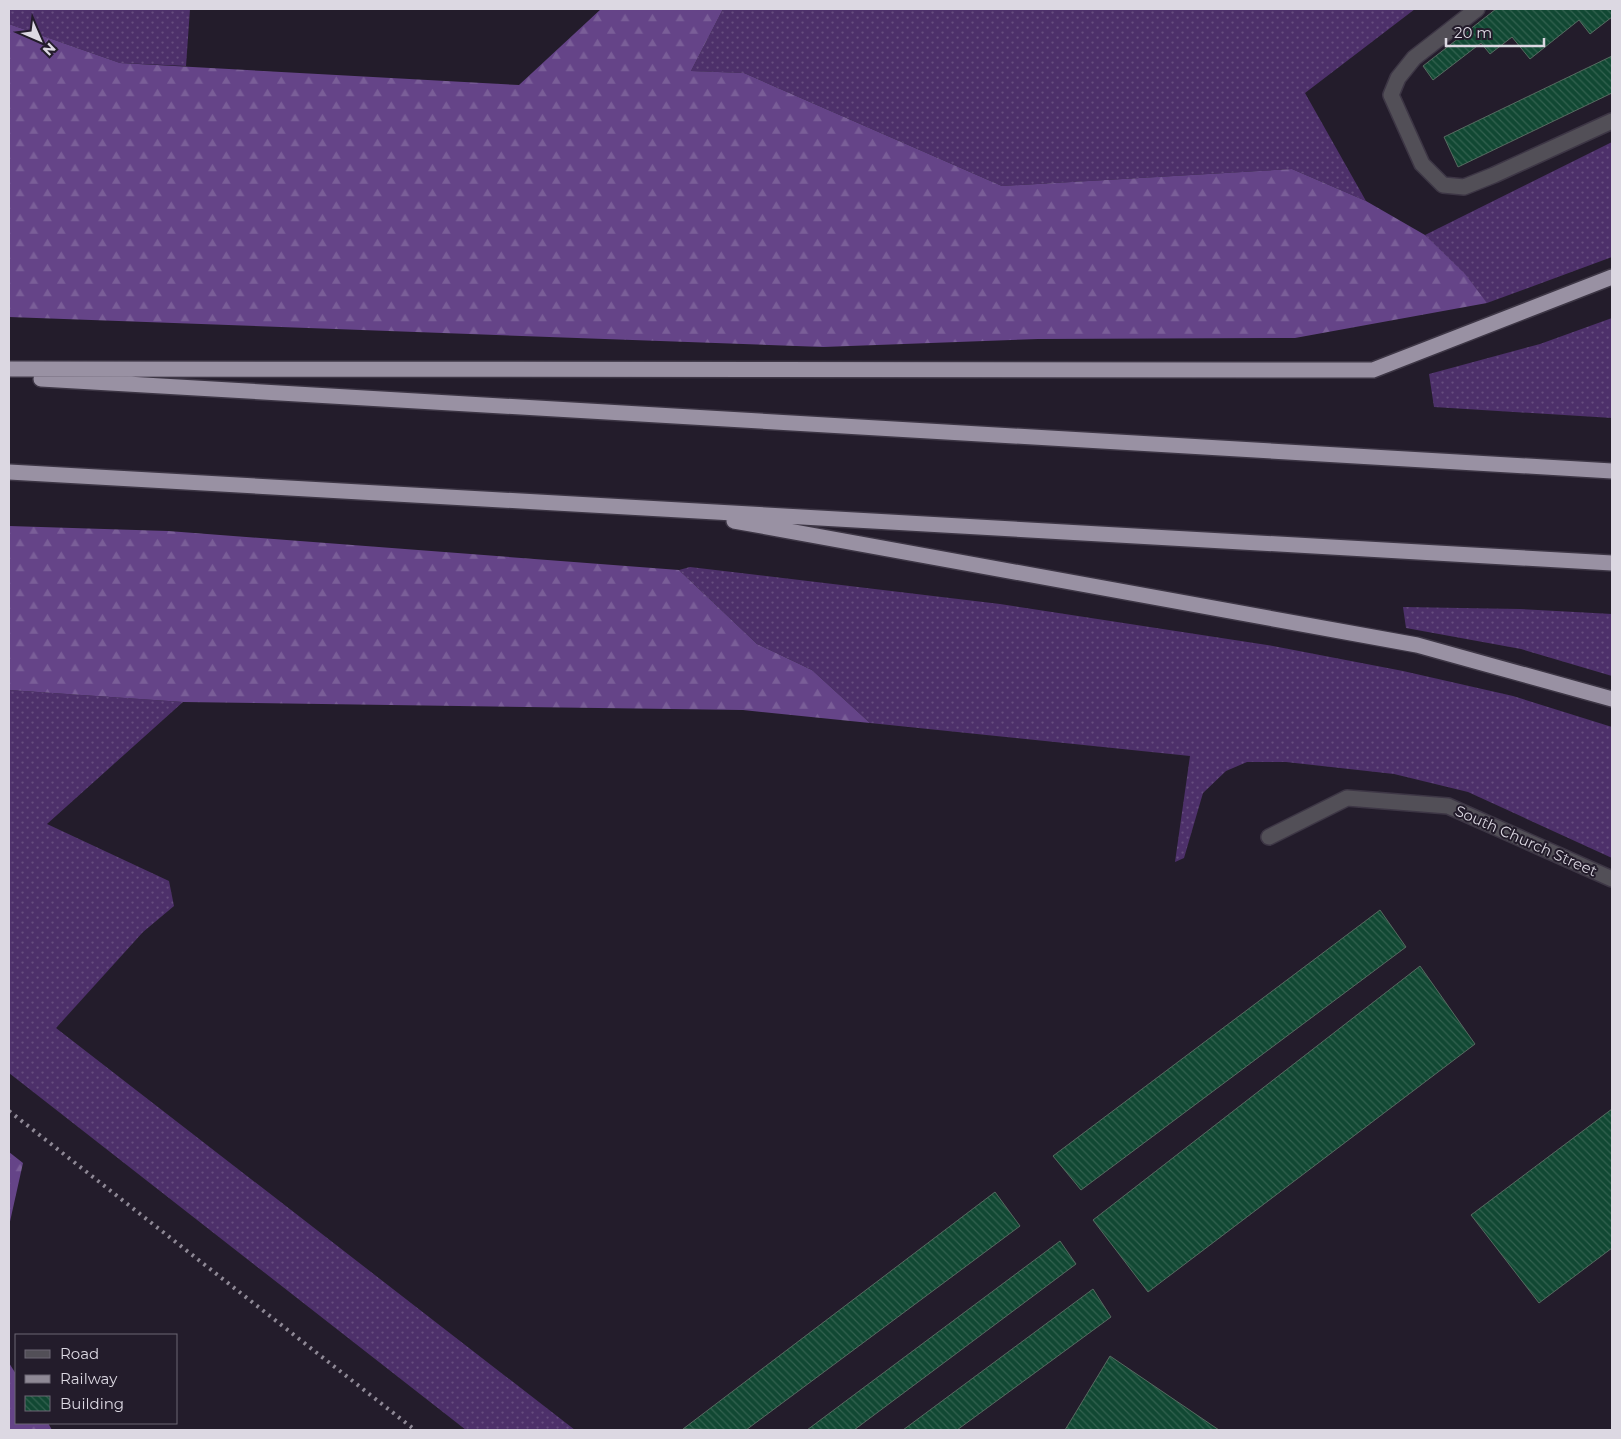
<svg xmlns="http://www.w3.org/2000/svg" width="1621" height="1439" viewBox="0 0 1621 1439" font-family="Montserrat,sans-serif">
  <style>
    .grass { fill: url(#grass-dots) }
    .forest { fill: url(#forest-firs) }
    .building { fill: url(#building-back-hatch); stroke: #576b61 }
    .lines { fill: none; stroke-linecap: round; stroke-linejoin: round }
    .minor-casing { stroke: #3d3645; stroke-width: 18 }
    .highway-casing { stroke: #3d3645; stroke-width: 18 }
    .minor { stroke: #524f57; stroke-width: 15 }
    .highway { stroke: #9991a3; stroke-width: 15 }
    .rail { stroke: #8f8996; stroke-width: 4; stroke-dasharray: 2.5 5; stroke-linecap: butt }
    .labels { text-anchor: middle; stroke-width: 4; stroke-linejoin: round; paint-order: stroke }
    .street-label { font-size: 15px; fill: #dcd8e2; stroke: #231c2b }
  </style>
  <defs>
    <pattern id="grass-dots" width="8" height="8" patternUnits="userSpaceOnUse" patternTransform="scale(1.25)"><rect width="8" height="8" fill="#4d306a"/><path d="M2 2h.1M6 6h.1" fill="none" stroke="#664d7f" stroke-width="1.8" stroke-linecap="round"/></pattern>
    <pattern id="forest-firs" width="22" height="20" patternUnits="userSpaceOnUse" patternTransform="scale(1.25)"><rect width="22" height="20" fill="#654488"/><path d="M5 1l3.5 6h-7zM16 11l3.5 6h-7z" fill="#7a5e98"/></pattern>
    <pattern id="building-back-hatch" width="6" height="6" patternUnits="userSpaceOnUse" patternTransform="scale(1.25)"><rect width="6" height="6" fill="#114833"/><path d="M-1 5l2 2M0 0l6 6M5-1l2 2" fill="none" stroke="#336250"/></pattern>
  </defs>
  <rect width="100%" height="100%" fill="#231c2b"/>
  <!-- grass -->
  <path class="grass" d="M9,9H190L186,66L120,63L9,24Z
    M723,9H1415L1305,93L1366,201L1292,169L1002,186L744,73L691,71Z
    M1612,142V257L1487,303L1425,235Z
    M1612,318V418L1434,407L1429,374L1540,344Z
    M690,567L1000,604L1273,646L1403,671L1513,696L1612,727V858L1468,792L1394,774L1286,762H1247L1226,771L1203,793L1184,858L1175,862L1190,756L870,723L812,670L757,644L679,570Z
    M1403,607L1520,609L1612,614V676L1521,649L1406,628Z
    M9,690L183,702L47,824L169,881L174,906L143,932L56,1028L575,1430H466L9,1073Z"/>
  <!-- forest -->
  <path class="forest" d="M601,9H723L691,71L744,73L1002,186L1292,169L1366,201L1425,235L1465,274L1487,303L1295,338L1038,339L823,347L9,317V24L120,63L519,85Z
    M9,526L168,531L679,570L757,644L812,670L870,723L743,710L183,702L9,690Z
    M9,1152L23,1163L9,1226Z
    M9,1363L16,1374V1423H48L52,1430H9Z"/>
  <!-- building -->
  <path class="building" d="M1496,9H1612V17L1590,34L1579,20L1530,59L1512,37L1490,54L1481,43L1433,80L1423,66Z
    M1612,56V93L1458,167L1444,137Z
    M1380,910L1406,947L1081,1190L1053,1156Z
    M1420,966L1475,1044L1148,1292L1093,1220Z
    M1612,1109V1248L1539,1303L1471,1215Z
    M995,1192L1020,1226L746,1430L683,1429Z
    M1060,1241L1076,1264L854,1430H807Z
    M1093,1289L1111,1317L957,1430H903Z
    M1110,1356L1219,1430H1065Z"/>
  <g class="lines">
    <defs>
      <path id="minor" d="M1477,9L1414,58L1398,78L1391,95L1422,164L1443,185L1464,187L1494,175L1612,121
        M1269,837L1347,798L1448,806L1612,879"/>
      <path id="highway" d="M9,369L1373,370L1612,277
        M41,379L1612,471
        M9,472L1612,563
        M734,521L1417,645L1612,699"/>
    </defs>
    <!-- minor casing -->
    <use href="#minor" class="minor-casing"/>
    <!-- highway casing -->
    <use href="#highway" class="highway-casing"/>
    <!-- minor -->
    <use href="#minor" class="minor"/>
    <!-- highway -->
    <use href="#highway" class="highway"/>
    <!-- rail -->
    <path class="rail" d="M9,1111L415,1430"/>
  </g>
  <g class="labels">
    <!-- street labels -->
    <g class="street-label">
      <text transform="translate(1526 841) rotate(24)" y="5">South Church Street</text>
    </g>
  </g>
  <!-- border -->
  <rect width="1621" height="1439" fill="none" stroke="#dcd8e2" stroke-width="20"/>
  <!-- legend -->
  <rect x="15" y="1334" width="162" height="90" fill="#231c2b" stroke="#6d6774"/>
  <rect x="25" y="1350" width="25" height="8" fill="#524f57" stroke="#6d6774"/>
  <text x="60" y="1359" font-size="15" fill="#dcd8e2">Road</text>
  <rect x="25" y="1375" width="25" height="8" fill="#8f8996" stroke="#6d6774"/>
  <text x="60" y="1384" font-size="15" fill="#dcd8e2">Railway</text>
  <rect x="25" y="1396" width="25" height="15" fill="url(#building-back-hatch)" stroke="#6d6774"/>
  <text x="60" y="1409" font-size="15" fill="#dcd8e2">Building</text>
  <!-- north arrow -->
  <g transform="translate(40 40) rotate(135)" stroke="#231c2b" stroke-width="4" paint-order="stroke">
  <path d="M0-4L9 19L0 12L-9 19Z" fill="#dcd8e2"/>
  <text y="-8" font-size="14" font-weight="bold" text-anchor="middle" fill="#dcd8e2">N</text>
  </g>
  <!-- scale -->
  <path d="M1446 38v8h98v-8" fill="none" stroke="#dcd8e2" stroke-width="2.5"/>
  <text x="1454" y="38" font-size="15" fill="#dcd8e2" stroke="#231c2b" stroke-width="4" paint-order="stroke">20 m</text>
</svg>
